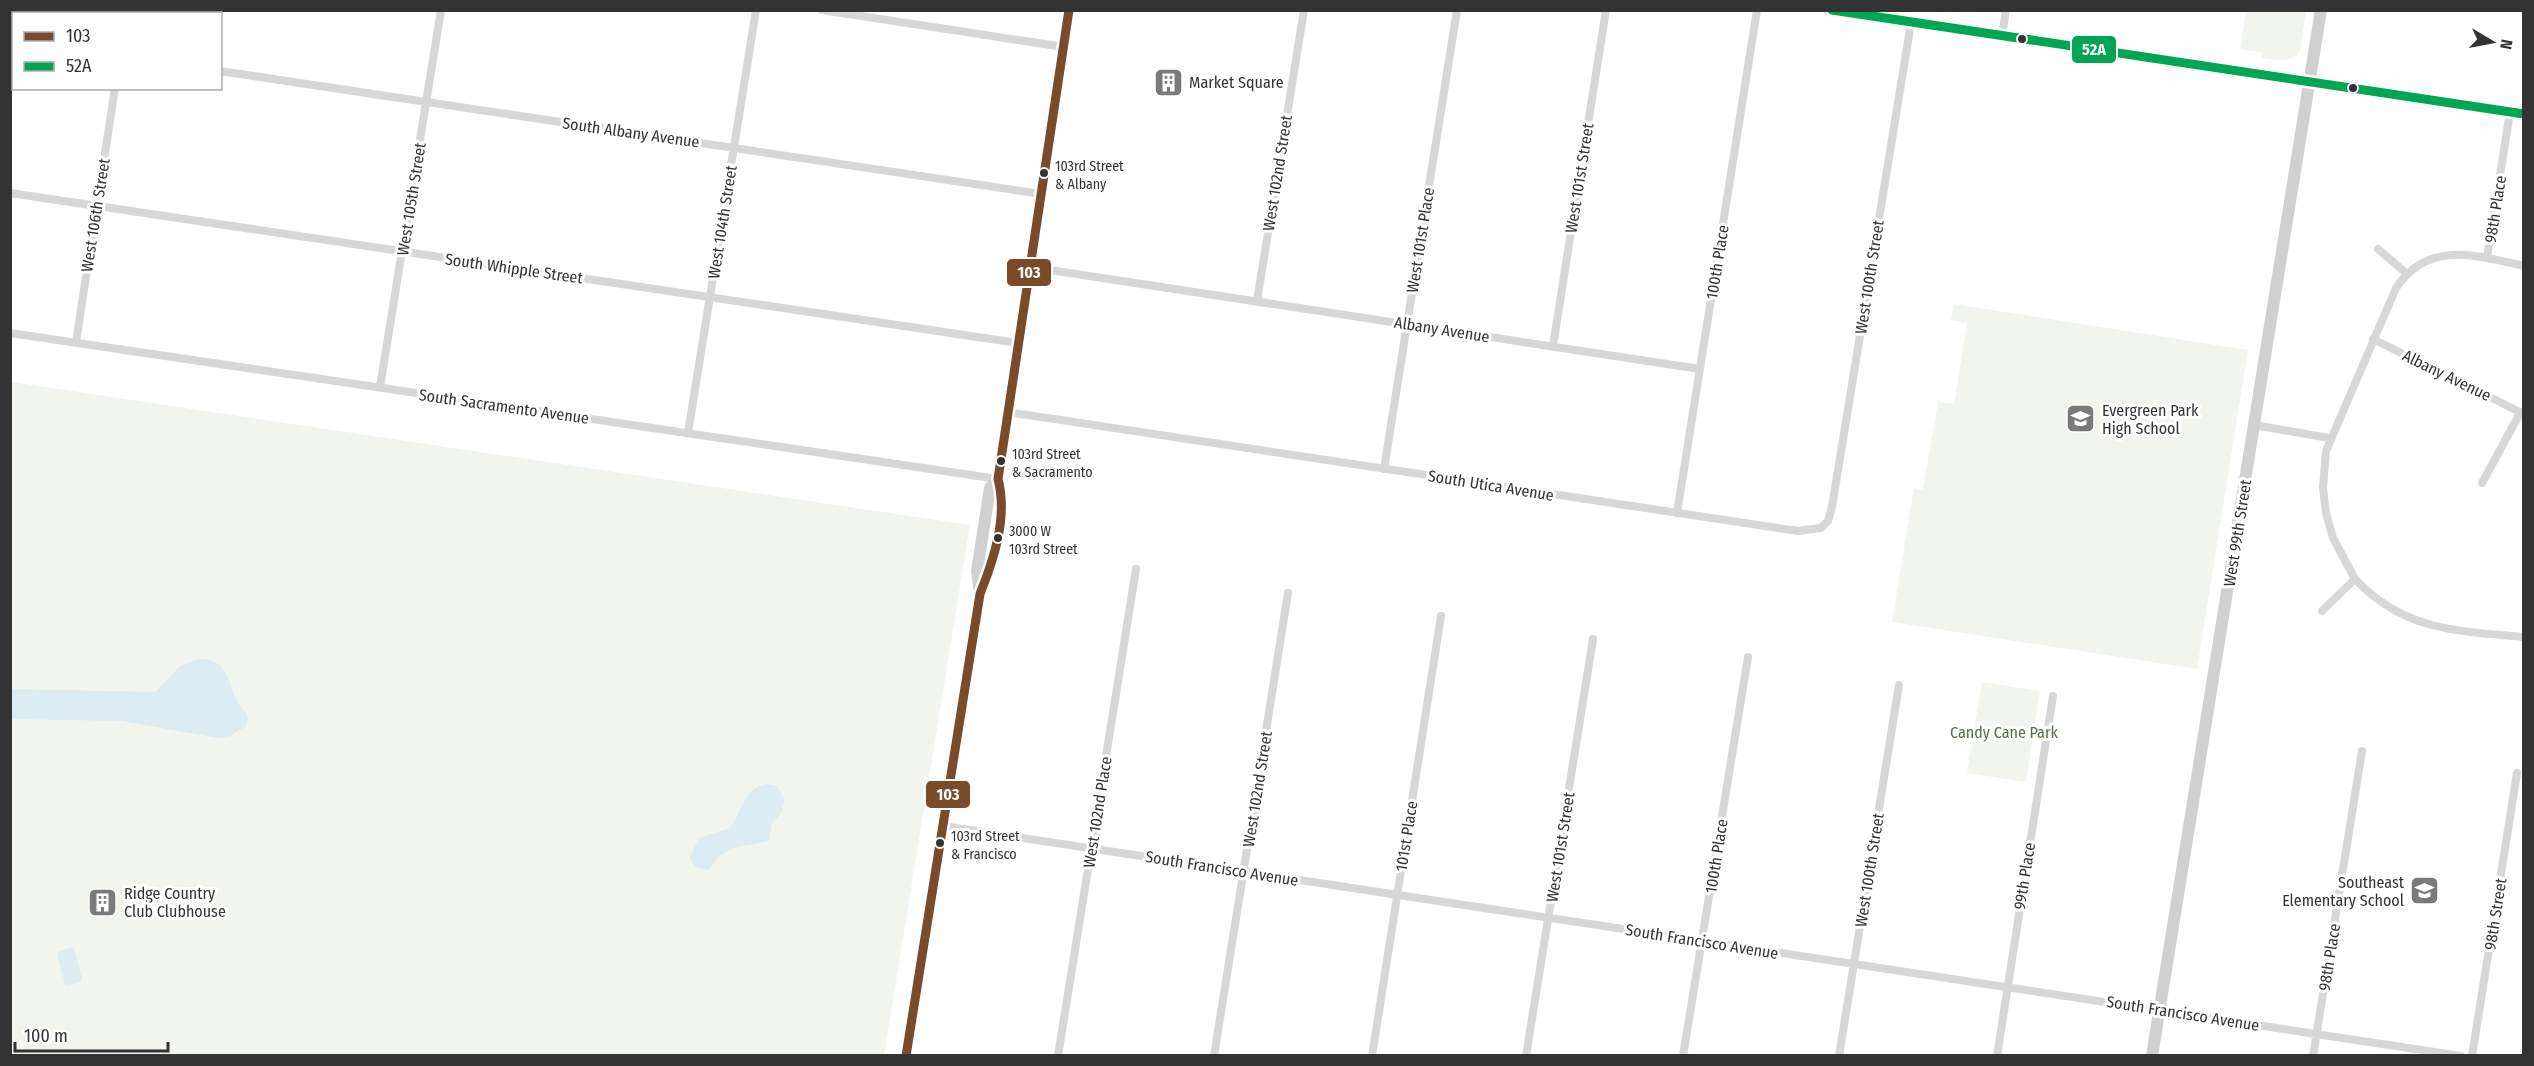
<svg xmlns="http://www.w3.org/2000/svg" width="2534" height="1066" viewBox="0 0 2534 1066" font-family="'Fira Sans Condensed',sans-serif">
  <style>
    .green { fill: #f1f5ed }
    .water { fill: #ddebf3 }
    .lines { fill: none; stroke-linecap: round; stroke-linejoin: round }
    .street { stroke: #d7d7d7; stroke-width: 8 }
    .secondary { stroke: #d0d0d0; stroke-width: 12 }
    .bus-1-casing { stroke: #fff; stroke-width: 14 }
    .bus-2-casing { stroke: #fff; stroke-width: 14 }
    .bus-1 { stroke: #7a4b2a; stroke-width: 9 }
    .bus-2 { stroke: #00a651; stroke-width: 9 }
    .bus-dot { fill: #333; stroke: #fff; stroke-width: 2 }
    .labels { text-anchor: middle; stroke-width: 6; stroke-linejoin: round; paint-order: stroke }
    .bus-label { font-size: 14px; fill: #333; stroke: #fff; text-anchor: start }
    .poi-label { font-size: 16px; fill: #333; stroke: #fff; text-anchor: start }
    .street-label { font-size: 16px; fill: #333; stroke: #fff }
    .park-label { font-size: 16px; fill: #56703f; stroke: #fff }
    .line-badge { stroke: #fff; stroke-width: 2 }
    .badge-label { font-size: 16px; text-anchor: middle; font-weight: bold; fill: #fff }
  </style>
  <rect width="100%" height="100%" fill="#fff"/>
  <!-- green -->
  <path class="green" d="M2246,11H2306L2300,51C2290,64 2277,60 2262,58V52L2240,49Z
    M1954,304L2248,350L2197,669L1892,622L1914,488L1923,490L1938,402L1954,404L1967,323L1951,320Z
    M11,382L970,525L884,1055H11Z
    M1982,682L2040,691L2026,782L1967,773Z"/>
  <!-- water -->
  <path class="water" d="M199,659C226,659 227,677 235,697C238,705 245,710 248,717L246,726L230,736L218,738L122,721L11,719V689L155,692L179,667Z
    M766,784L777,786L785,800L781,813L772,823L769,841L733,848L719,856L708,870L694,867L690,857L699,838L730,828C742,812 743,789 766,784Z
    M71,948L74,949L82,979L80,982L68,985L65,984L57,954L59,951Z"/>
  <g class="lines">
    <!-- street -->
    <path class="street" d="M822,10L1064,47
      M126,14L127,10
      M2002,36L2006,10
      M10,39L14,40
      M220,71L1041,194
      M10,193L1018,343
      M2378,249L2406,273
      M2487,257L2510,112
      M1030,267L1700,369
      M1257,301L1304,10
      M10,333L998,479
      M2373,339L2524,414
      M76,342L115,88
      M1553,346L1606,10
      M380,387L441,10
      M1008,412L1798,531L1821,528L1828,521L1832,507L1911,23
      M2254,425L2329,438
      M688,433L756,10
      M1384,469L1457,10
      M2482,483L2520,413
      M1677,513L1757,10
      M2355,579C2404,631 2457,631 2524,637
      M2322,611L2355,579L2333,538L2326,513L2323,488L2326,451L2396,288C2428,240 2475,255 2524,266
      M943,826L2461,1056
      M1058,1056L1136,569
      M1214,1056L1288,593
      M1372,1056L1441,616
      M1526,1056L1593,639
      M1683,1056L1748,657
      M1839,1056L1899,685
      M1997,1056L2053,696
      M2313,1056L2362,751
      M2472,1056L2517,773"/>
    <!-- secondary -->
    <path class="secondary" d="M1829,10L2524,114
      M980,593L977,571L990,488L998,479
      M906,1056L980,594C992,568 1010,505 998,479L1069,10
      M2152,1056L2321,10"/>
    <defs>
      <path id="bus-1" d="M906,1056L980,594C994,559 1008,517 998,479L1069,10"/>
      <path id="bus-2" d="M1832,10L2524,114"/>
    </defs>
    <!-- bus-1 casing -->
    <use href="#bus-1" class="bus-1-casing"/>
    <!-- bus-2 casing -->
    <use href="#bus-2" class="bus-2-casing"/>
    <!-- bus-1 -->
    <use href="#bus-1" class="bus-1"/>
    <!-- bus-2 -->
    <use href="#bus-2" class="bus-2"/>
  </g>
  <!-- icons -->
  <defs>
    <symbol id="building-square" viewBox="-11 -11 22 22"><rect x="-9" y="-9" width="18" height="18" rx="4" fill="#7a7a7a" stroke="#fff"/><path d="M-4-6H4V6H1V3H-1V6H-4ZM-2.5-4.3h1.7v1.8h-1.7ZM.8-4.3h1.7v1.8H.8ZM-2.5-1h1.7V.8h-1.7ZM.8-1h1.7V.8H.8Z" fill="#fff"/></symbol>
    <symbol id="school-square" viewBox="-11 -11 22 22"><rect x="-9" y="-9" width="18" height="18" rx="4" fill="#7a7a7a" stroke="#fff"/><path d="M0-5L7-2L0 1L-7-2ZM-4 1L0 2.5L4 1V4Q0 6-4 4Z" fill="#fff"/></symbol>
  </defs>
  <g fill-rule="evenodd">
    <use href="#building-square" x="1152" y="66" width="33" height="33"/>
    <use href="#school-square" x="2064" y="402" width="33" height="33"/>
    <use href="#school-square" x="2408" y="874" width="33" height="33"/>
    <use href="#building-square" x="86" y="886" width="33" height="33"/>
  </g>
  <!-- markers -->
  <g class="bus-dot">
    <circle cx="2022" cy="39" r="5"/>
    <circle cx="2353" cy="88" r="5"/>
    <circle cx="1044" cy="173" r="5"/>
    <circle cx="1001" cy="461" r="5"/>
    <circle cx="998" cy="538" r="5"/>
    <circle cx="940" cy="843" r="5"/>
  </g>
  <g class="labels">
    <!-- bus labels -->
    <g class="bus-label">
      <text x="1055" y="171">103rd Street<tspan x="1055" dy="18">&amp; Albany</tspan></text>
      <text x="1012" y="459">103rd Street<tspan x="1012" dy="18">&amp; Sacramento</tspan></text>
      <text x="1009" y="536">3000 W<tspan x="1009" dy="18">103rd Street</tspan></text>
      <text x="951" y="841">103rd Street<tspan x="951" dy="18">&amp; Francisco</tspan></text>
    </g>
    <!-- poi labels -->
    <g class="poi-label">
      <text x="1189" y="88">Market Square</text>
      <text x="2102" y="416">Evergreen Park<tspan x="2102" dy="18">High School</tspan></text>
      <text x="2404" y="888" text-anchor="end">Southeast<tspan x="2404" dy="18">Elementary School</tspan></text>
      <text x="124" y="899">Ridge Country<tspan x="124" dy="18">Club Clubhouse</tspan></text>
    </g>
    <!-- street labels -->
    <g class="street-label">
      <text transform="translate(631 132) rotate(8)" y="6">South Albany Avenue</text>
      <text transform="translate(1277 173) rotate(-81)" y="6">West 102nd Street</text>
      <text transform="translate(1579 178) rotate(-81)" y="6">West 101st Street</text>
      <text transform="translate(411 199) rotate(-81)" y="6">West 105th Street</text>
      <text transform="translate(2495 209) rotate(-81)" y="6">98th Place</text>
      <text transform="translate(95 215) rotate(-81)" y="6">West 106th Street</text>
      <text transform="translate(722 222) rotate(-81)" y="6">West 104th Street</text>
      <text transform="translate(1420 240) rotate(-81)" y="6">West 101st Place</text>
      <text transform="translate(1717 262) rotate(-81)" y="6">100th Place</text>
      <text transform="translate(514 268) rotate(8)" y="6">South Whipple Street</text>
      <text transform="translate(1869 277) rotate(-81)" y="6">West 100th Street</text>
      <text transform="translate(1442 329) rotate(9)" y="6">Albany Avenue</text>
      <text transform="translate(2447 375) rotate(26)" y="6">Albany Avenue</text>
      <text transform="translate(504 406) rotate(8)" y="6">South Sacramento Avenue</text>
      <text transform="translate(1491 485) rotate(9)" y="6">South Utica Avenue</text>
      <text transform="translate(2237 533) rotate(-81)" y="6">West 99th Street</text>
      <text transform="translate(1257 789) rotate(-81)" y="6">West 102nd Street</text>
      <text transform="translate(1097 812) rotate(-81)" y="6">West 102nd Place</text>
      <text transform="translate(1406 836) rotate(-81)" y="6">101st Place</text>
      <text transform="translate(1560 847) rotate(-81)" y="6">West 101st Street</text>
      <text transform="translate(1716 856) rotate(-81)" y="6">100th Place</text>
      <text transform="translate(1222 868) rotate(9)" y="6">South Francisco Avenue</text>
      <text transform="translate(1869 870) rotate(-81)" y="6">West 100th Street</text>
      <text transform="translate(2024 876) rotate(-81)" y="6">99th Place</text>
      <text transform="translate(2495 914) rotate(-81)" y="6">98th Street</text>
      <text transform="translate(1702 941) rotate(9)" y="6">South Francisco Avenue</text>
      <text transform="translate(2329 957) rotate(-81)" y="6">98th Place</text>
      <text transform="translate(2183 1013) rotate(9)" y="6">South Francisco Avenue</text>
    </g>
    <!-- park labels -->
    <g class="park-label">
      <text x="2004" y="738">Candy Cane Park</text>
    </g>
  </g>
  <g class="line-badge">
    <rect x="2071" y="35" width="46" height="29" rx="6" fill="#00a651"/>
    <rect x="1006" y="258" width="46" height="29" rx="6" fill="#7a4b2a"/>
    <rect x="925" y="780" width="46" height="29" rx="6" fill="#7a4b2a"/>
  </g>
  <g class="badge-label">
    <text x="2094" y="55">52A</text>
    <text x="1029" y="278">103</text>
    <text x="948" y="800">103</text>
  </g>
  <!-- border -->
  <rect width="2534" height="1066" fill="none" stroke="#333333" stroke-width="24"/>
  <!-- legend -->
  <rect x="12" y="12" width="210" height="78" fill="#ffffff" stroke="#adadad" stroke-width="1.5"/>
  <rect x="24" y="32" width="30" height="9" fill="#7a4b2a" stroke="#adadad" stroke-width="1.5"/>
  <text x="66" y="42" font-size="18" fill="#333333">103</text>
  <rect x="24" y="62" width="30" height="9" fill="#00a651" stroke="#adadad" stroke-width="1.5"/>
  <text x="66" y="72" font-size="18" fill="#333333">52A</text>
  <!-- north arrow -->
  <g transform="translate(2492 42) rotate(100)" stroke="#ffffff" stroke-width="4.5" paint-order="stroke">
  <path d="M0-4.5L10 22L0 15L-10 22Z" fill="#333333"/>
  <text y="-9" font-size="16" font-weight="bold" text-anchor="middle" fill="#333333">N</text>
  </g>
  <!-- scale -->
  <path d="M15 1042v9h153v-9" fill="none" stroke="#333333" stroke-width="3"/>
  <text x="24" y="1042" font-size="18" fill="#333333" stroke="#ffffff" stroke-width="4.5" paint-order="stroke">100 m</text>
</svg>
